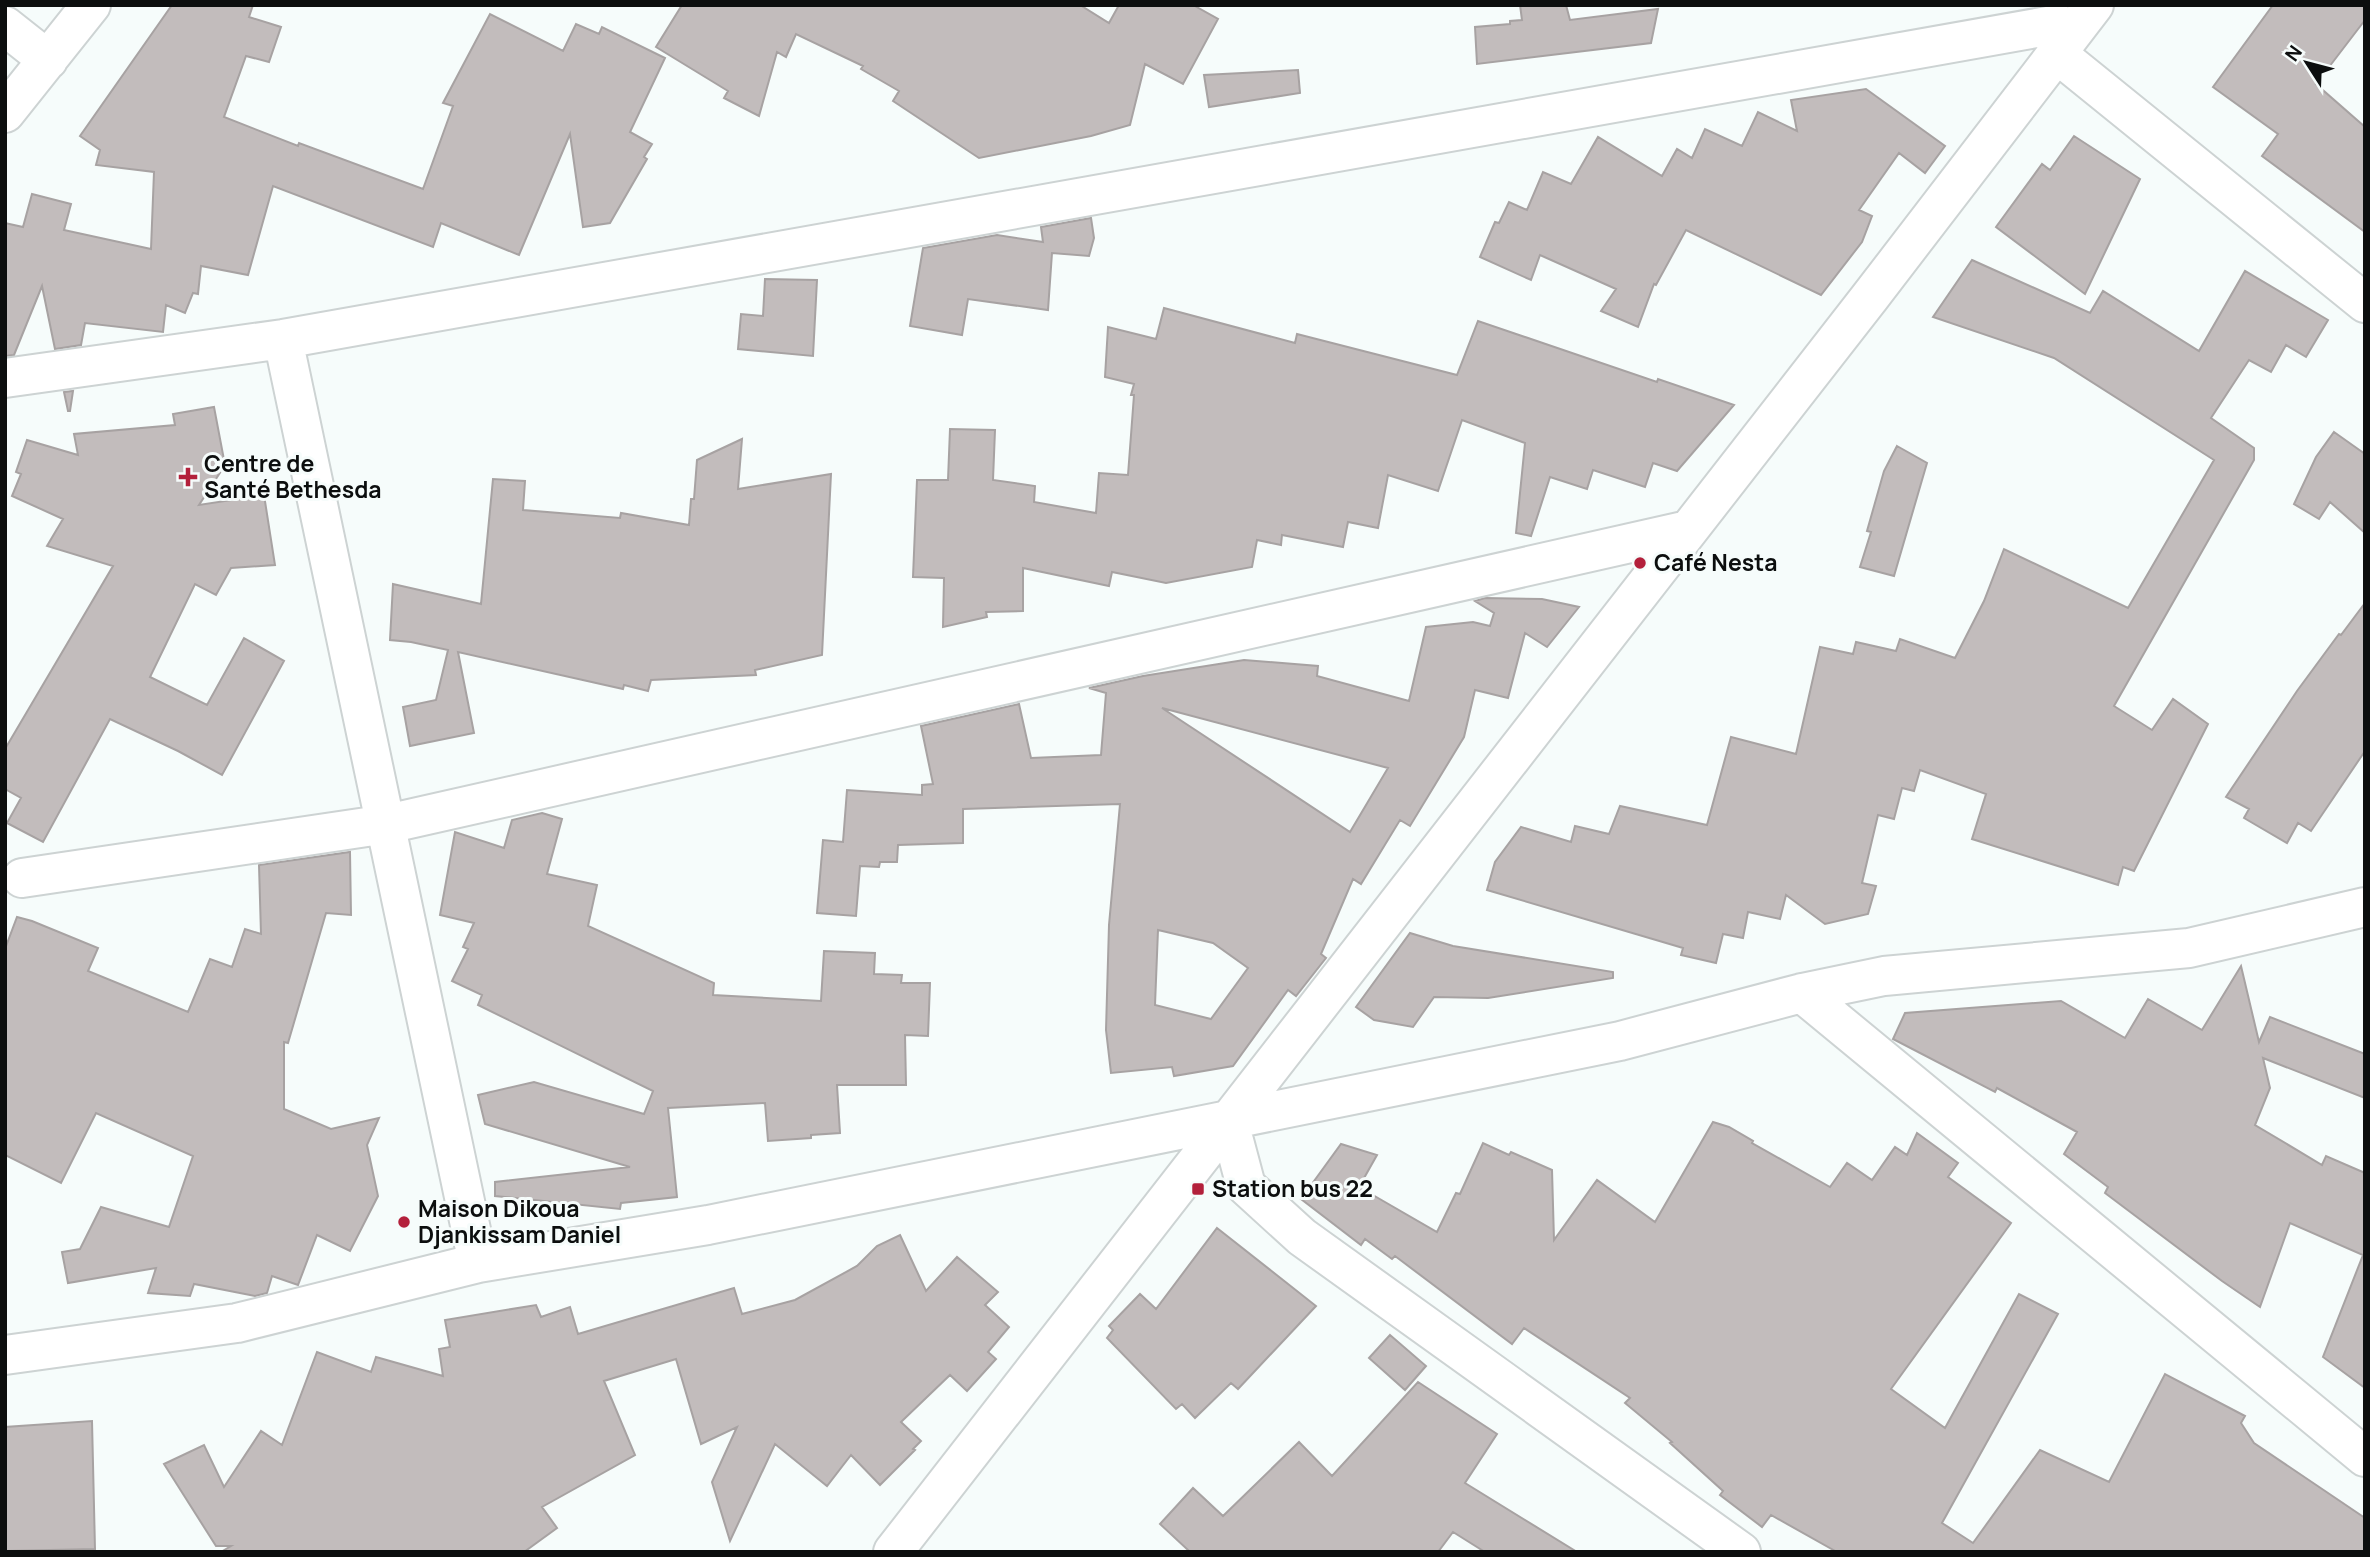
<svg xmlns="http://www.w3.org/2000/svg" width="2370" height="1557" viewBox="0 0 2370 1557" font-family="Manrope,sans-serif">
  <style>
    .building { fill: #c2bcbc; stroke: #a7a2a2; stroke-width: 2; fill-rule: evenodd }
    .lines { fill: none; stroke-linecap: round; stroke-linejoin: round }
    .minor-casing { stroke: #cdd3d3; stroke-width: 42 }
    .minor { stroke: #fff; stroke-width: 38 }
    .poi-dot { fill: #b3203b; stroke: #f6fcfb; stroke-width: 2.5 }
    .labels { text-anchor: middle; stroke-width: 6; stroke-linejoin: round; paint-order: stroke }
    .poi-label { font-size: 23px; font-weight: bold; fill: #0c0e0e; stroke: #f6fcfb; text-anchor: start }
  </style>
  <rect width="100%" height="100%" fill="#f6fcfb"/>
  <!-- building -->
  <path class="building" d="M172,5H253L249,17L281,27L269,62L246,56L224,117L298,146L299,143L423,189L453,106L443,103L490,14L563,51L576,24L599,34L602,27L665,58L630,132L652,144L644,157L647,159L610,223L583,227L570,134L519,255L441,223L433,247L273,186L248,275L201,266L198,294L193,293L185,313L166,305L163,332L85,323L81,345L55,349L42,286L14,355L5,356V223L23,227L32,194L71,204L64,230L151,249L154,172L96,165L100,150L80,136Z
    M682,5H1080L1109,23L1119,5H1193L1218,19L1183,84L1145,64L1130,125L1091,136L979,158L893,101L899,91L861,69L863,66L796,34L786,57L777,52L759,116L724,98L728,91L656,47Z
    M1520,5H1566L1570,20L1658,9L1651,43L1477,64L1475,27L1510,24V21L1522,20Z
    M2273,5H2365V20L2316,84L2365,127V232L2262,156L2278,134L2213,87Z
    M1298,70L1300,93L1209,107L1204,75Z
    M1866,89L1945,146L1925,173L1899,153L1859,210L1872,216L1862,242L1821,295L1686,230L1656,285L1654,284L1638,327L1601,311L1616,289L1540,255L1531,280L1480,257L1495,222L1499,223L1509,202L1527,210L1543,172L1571,184L1598,137L1662,176L1677,149L1692,158L1705,129L1742,146L1758,112L1797,131L1791,100Z
    M2074,136L2140,179L2085,294L1996,227L2042,164L2050,170Z
    M1091,218L1094,238L1089,256L1052,253L1048,310L968,299L962,335L910,326L923,248L997,235L1043,242L1041,227Z
    M1972,260L2090,313L2103,291L2199,351L2245,271L2328,320L2306,357L2286,345L2271,372L2249,360L2211,418L2254,448V460L2114,706L2152,730L2173,699L2208,724L2134,871L2123,867L2118,885L1972,839L1986,794L1920,770L1914,791L1902,788L1894,819L1878,815L1862,883L1876,886L1868,914L1825,924L1786,895L1780,919L1748,912L1743,938L1723,934L1716,963L1681,955L1683,948L1487,890L1495,862L1521,827L1571,842L1575,826L1609,834L1620,806L1707,825L1731,737L1796,754L1820,647L1853,654L1856,642L1896,651L1900,639L1955,658L1984,601L2004,549L2128,608L2214,460L2054,358L1933,317Z
    M765,279L817,280L813,356L738,349L741,314L763,316Z
    M1164,308L1295,343L1297,334L1457,375L1478,321L1657,382L1658,379L1734,405L1677,471L1653,463L1645,487L1593,470L1587,489L1550,477L1531,536L1516,533L1525,443L1462,420L1438,491L1388,475L1378,528L1348,522L1343,547L1282,535L1281,545L1257,540L1252,567L1166,583L1112,572L1109,586L1023,568V611L986,612L987,617L943,627L944,578L913,577L917,480H948L950,429L995,430L993,480L1035,486L1034,502L1096,513L1099,473L1128,475L1134,395H1131L1134,384L1105,377L1108,327L1156,339Z
    M73,391L70,411H68L64,392Z
    M214,407L225,465L199,505L264,495L275,565L231,568L216,595L195,584L150,677L207,705L244,638L284,661L222,775L178,751L110,719L43,842L7,823L21,798L5,789V749L113,566L47,546L63,519L12,496L21,474L16,472L27,440L78,455L74,434L175,425L173,414Z
    M2334,432L2365,454V533L2330,502L2319,519L2294,504L2316,457Z
    M742,439L738,489L831,474L822,655L755,670L756,675L651,680L648,691L624,685L623,689L458,652L474,733L410,746L403,707L436,700L448,650L411,642L390,640L393,584L481,604L493,479L525,481L523,510L620,518L621,513L689,525L691,499H694L697,460Z
    M1897,446L1927,463L1894,576L1860,567L1871,532L1867,531L1884,471Z
    M1485,598L1542,599L1579,607L1547,647L1525,633L1508,698L1475,690L1464,737L1410,826L1400,820L1361,884L1353,879L1321,954L1326,958L1296,996L1288,990L1233,1066L1174,1076L1172,1067L1111,1073L1106,1030L1109,925L1120,804L963,809V843L898,845L897,862H880L879,867L860,866L856,916L817,913L823,840L843,842L847,790L922,795V785L933,784L921,726L1019,704L1031,758L1101,755L1106,693L1089,688L1143,676L1244,660L1318,666L1317,676L1409,701L1426,627L1473,622L1490,626L1494,613L1475,601ZM1162,708L1388,768L1350,832ZM1158,930L1213,943L1248,968L1211,1019L1155,1005Z
    M2365,603V751L2311,831L2298,823L2287,843L2244,818L2249,809L2226,797L2297,691L2339,634L2341,635Z
    M542,813L562,819L547,874L597,885L588,926L714,983L713,995L821,1001L824,951L875,953L874,974L902,975L901,983H930L928,1036L905,1035L906,1085H837L840,1133L811,1135V1138L768,1141L765,1103L668,1108L677,1197L621,1203L620,1209L495,1196V1182L630,1167L485,1124L478,1095L534,1082L644,1114L653,1091L478,1005L482,995L452,981L468,949L463,947L474,923L440,915L455,832L504,848L512,820Z
    M350,852L351,915L326,913L288,1043L284,1042V1109L331,1129L379,1118L367,1145L378,1196L350,1251L317,1235L298,1285L272,1276L267,1293L255,1296L194,1284L190,1296L148,1293L156,1268L68,1283L62,1252L80,1249L101,1207L169,1227L193,1156L96,1113L61,1183L5,1155V949L17,917L32,921L98,948L88,971L188,1012L210,959L232,967L245,929L261,934L259,865Z
    M1410,933L1453,946L1613,972V978L1488,998L1434,997L1413,1027L1374,1020L1356,1007Z
    M2241,966L2259,1042L2270,1017L2365,1054V1098L2263,1058L2270,1088L2255,1125L2322,1165L2326,1156L2365,1173V1388L2323,1357L2363,1255L2290,1223L2260,1307L2222,1281L2105,1193L2108,1187L2064,1154L2077,1132L1997,1088L1995,1092L1893,1039L1905,1013L2061,1001L2125,1038L2148,999L2202,1030Z
    M1713,1122L1729,1127L1753,1141L1752,1143L1830,1187L1847,1163L1872,1180L1895,1147L1907,1155L1917,1133L1958,1163L1948,1177L2011,1223L1891,1389L1945,1428L2019,1294L2058,1314L1942,1523L1973,1543L2040,1450L2109,1482L2165,1374L2245,1416L2241,1423L2254,1443L2365,1518V1552H1837L1771,1515L1762,1527L1720,1495L1723,1491L1670,1443L1672,1442L1625,1403L1630,1398L1524,1328L1512,1344L1395,1256L1392,1259L1365,1239L1361,1245L1301,1199L1341,1144L1377,1155L1359,1187L1437,1232L1456,1193L1460,1194L1483,1143L1509,1155L1511,1152L1552,1170L1554,1240L1597,1180L1655,1222Z
    M1217,1228L1316,1306L1238,1389L1231,1383L1195,1418L1182,1404L1176,1409L1107,1338L1113,1330L1109,1326L1140,1294L1156,1309Z
    M900,1235L926,1291L957,1257L998,1292L985,1305L1009,1327L988,1352L996,1359L967,1391L950,1375L901,1422L921,1441L913,1449L915,1450L880,1485L851,1455L827,1486L775,1444L730,1541L712,1482L737,1427L701,1444L676,1359L604,1381L635,1455L542,1507L557,1528L524,1552H221L231,1546H216L164,1464L204,1445L224,1487L261,1431L282,1445L317,1352L371,1372L376,1357L443,1376L439,1349L450,1347L445,1320L536,1305L541,1317L570,1307L578,1334L734,1288L742,1314L795,1300L857,1266L877,1246Z
    M1390,1335L1426,1366L1405,1390L1369,1358Z
    M1418,1382L1497,1434L1465,1483L1577,1552H1485L1453,1532L1438,1552H1186L1188,1550L1160,1524L1193,1488L1223,1516L1299,1442L1332,1476Z
    M92,1421L95,1549L5,1551V1427Z"/>
  <g class="lines">
    <defs>
      <path id="minor" d="M5,26L48,60
        M2058,27L2056,53L2365,303
        M5,113L91,5
        M283,339L478,1263
        M5,378L283,339L2059,24
        M22,878L387,824L1688,530
        M1802,993L2365,1457
        M1229,1122L1246,1186L1302,1237L1741,1552
        M5,1355L237,1323L478,1263L708,1225L1620,1041L1802,993L1884,976L2189,948L2365,907
        M893,1552L1870,297L2094,5"/>
    </defs>
    <!-- minor casing -->
    <use href="#minor" class="minor-casing"/>
    <!-- minor -->
    <use href="#minor" class="minor"/>
  </g>
  <!-- markers -->
  <g class="poi-dot">
    <path d="M184.5 466.5h7v7h7v7h-7v7h-7v-7h-7v-7h7z"/>
    <circle cx="1640" cy="563" r="7"/>
    <rect x="1191" y="1182" width="14" height="14" rx="3.5"/>
    <circle cx="404" cy="1222" r="7"/>
  </g>
  <g class="labels">
    <!-- poi labels -->
    <g class="poi-label">
      <text x="204" y="472">Centre de<tspan x="204" dy="26">Santé Bethesda</tspan></text>
      <text x="1654" y="571">Café Nesta</text>
      <text x="1212" y="1197">Station bus 22</text>
      <text x="418" y="1217">Maison Dikoua<tspan x="418" dy="26">Djankissam Daniel</tspan></text>
    </g>
  </g>
  <!-- border -->
  <rect width="2370" height="1557" fill="none" stroke="#0c0e0e" stroke-width="14"/>
  <!-- north arrow -->
  <g transform="translate(2307 63) rotate(306)" stroke="#f6fcfb" stroke-width="5" paint-order="stroke">
  <path d="M0-5L12 26L0 18L-12 26Z" fill="#0c0e0e"/>
  <text y="-10" font-size="19" font-weight="bold" text-anchor="middle" fill="#0c0e0e">N</text>
  </g>
</svg>
